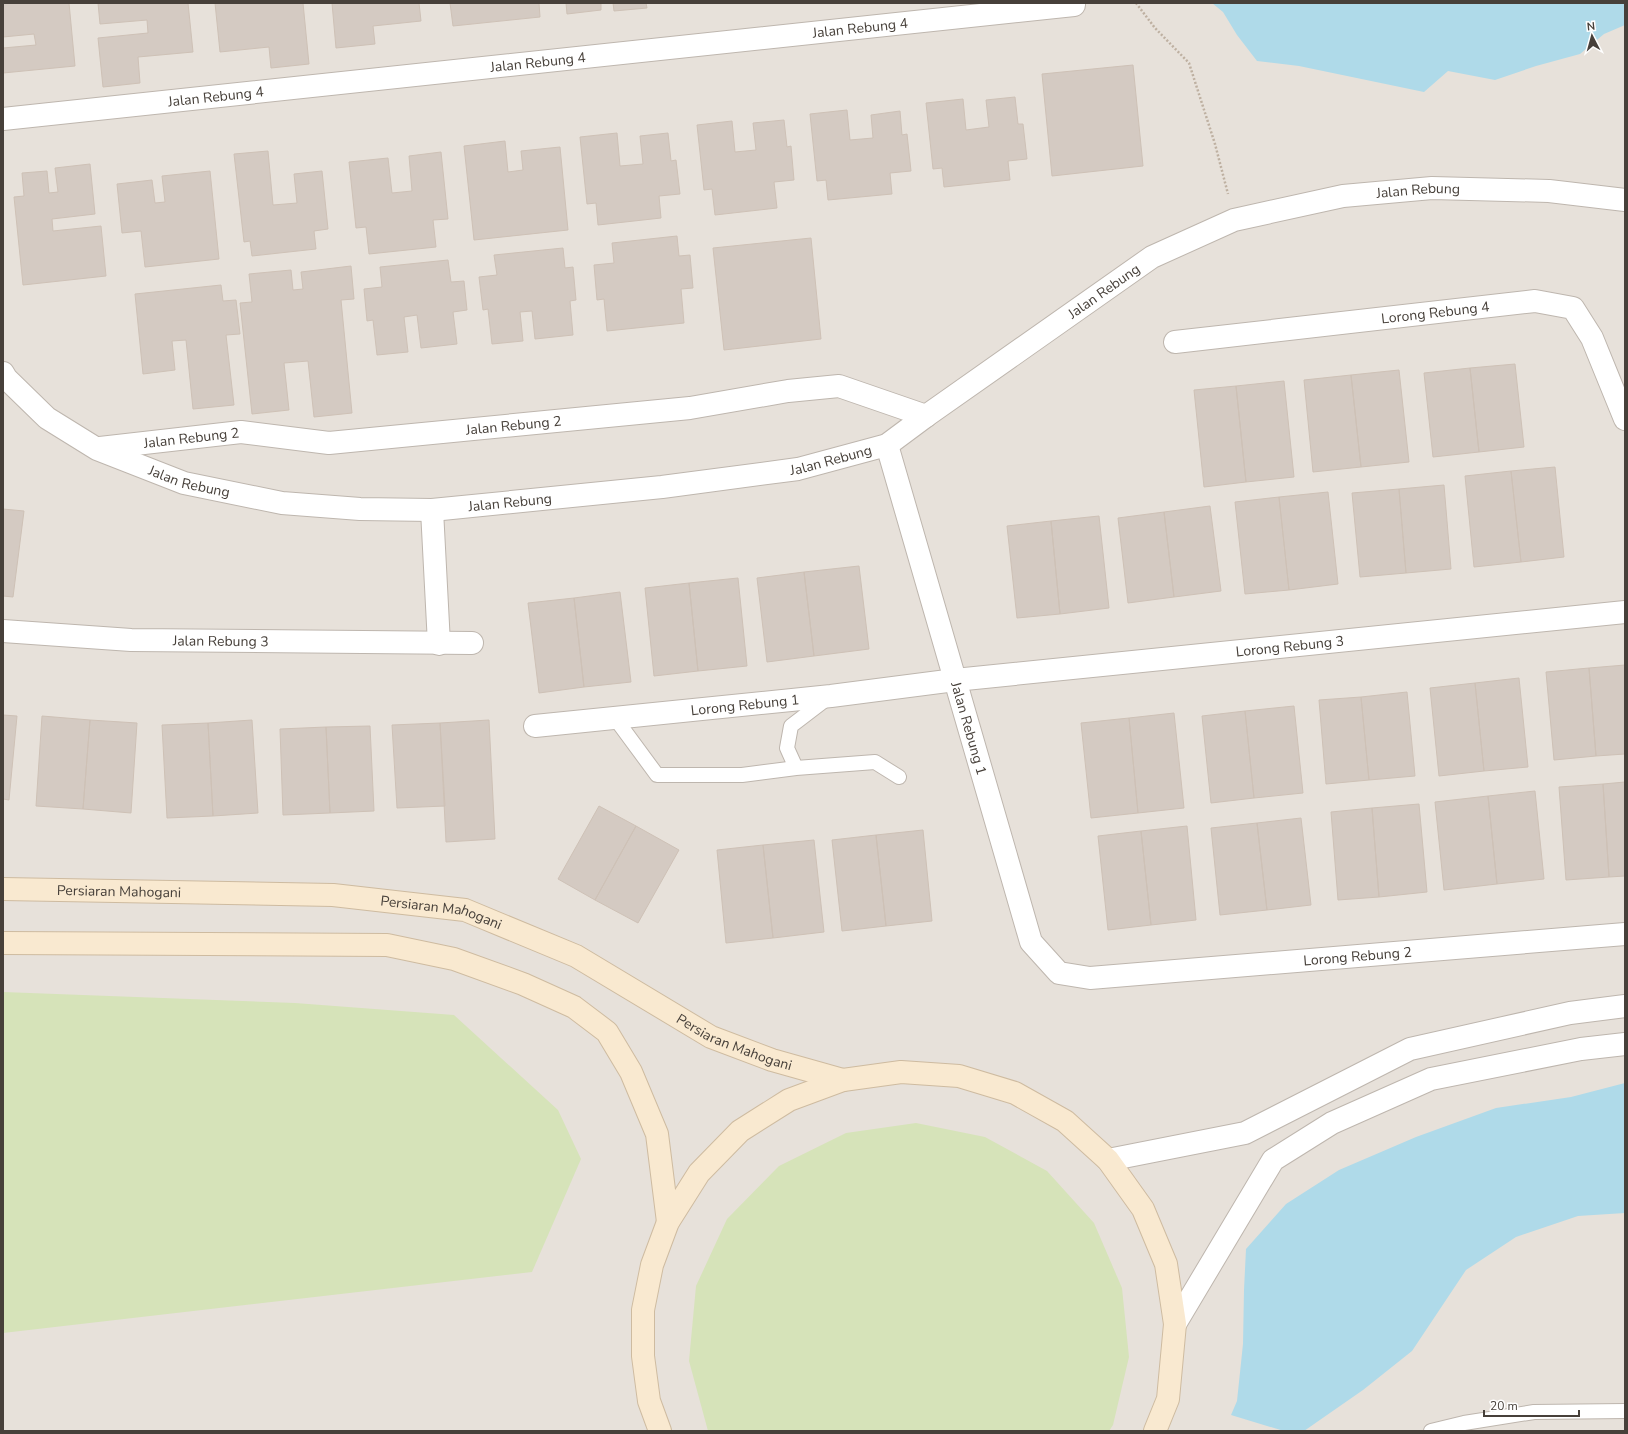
<svg xmlns="http://www.w3.org/2000/svg" width="1628" height="1434" viewBox="0 0 1628 1434" font-family="'Nunito Sans',sans-serif">
  <style>
    .residential { fill: #e7e1da }
    .green { fill: #d6e3b9 }
    .water { fill: #afdae9 }
    .building { fill: #d4cac2; stroke: #cec1b6 }
    .lines { fill: none; stroke-linecap: round; stroke-linejoin: round }
    .service-casing { stroke: #beb6ae; stroke-width: 16 }
    .minor-casing { stroke: #beb6ae; stroke-width: 24 }
    .secondary-casing { stroke: #cebba0; stroke-width: 24 }
    .path { stroke: #beb0a1; stroke-width: 2.5; stroke-dasharray: 2 2; stroke-linecap: butt }
    .service { stroke: #fff; stroke-width: 14 }
    .minor { stroke: #fff; stroke-width: 22 }
    .secondary { stroke: #f9e9d0; stroke-width: 22 }
    .labels { text-anchor: middle; stroke-width: 4; stroke-linejoin: round; paint-order: stroke }
    .street-label { font-size: 14px; fill: #47403a; stroke: #fff }
  </style>
  <rect width="100%" height="100%" fill="#f4f0eb"/>
  <!-- residential -->
  <path class="residential" d="M3,3H1625V1431H3Z"/>
  <!-- green -->
  <path class="green" d="M3,992L295,1003L454,1015L558,1110L581,1159L532,1272L3,1333Z
    M916,1123L985,1137L1047,1171L1094,1223L1122,1288L1129,1357L1113,1425L1109,1431H708L689,1361L696,1286L727,1219L779,1166L846,1133Z"/>
  <!-- water -->
  <path class="water" d="M1212,3H1625V25L1604,34L1580,54L1536,66L1495,80L1448,71L1424,92L1299,66L1257,61L1237,35L1223,12Z
    M1625,1083V1213L1578,1216L1516,1237L1466,1270L1412,1351L1363,1390L1304,1431H1284L1231,1415L1237,1401L1243,1344L1244,1290L1246,1249L1286,1204L1339,1170L1416,1137L1496,1108L1571,1097Z"/>
  <!-- building -->
  <path class="building" d="M3,3H69L75,66L3,73V48L36,45L34,34L3,37Z
    M98,3H188L193,52L138,57L140,83L103,87L98,38L148,33L147,20L100,24Z
    M215,3H303L309,64L271,68L269,47L220,52Z
    M332,3H419L421,21L373,26L375,44L336,48Z
    M450,3H539L540,17L453,26Z
    M566,3H601V10L567,14Z
    M613,3H646L647,8L614,11Z
    M1133,65L1143,166L1052,176L1042,74Z
    M1015,97L1018,124H1023L1027,159L1008,161L1010,180L944,187L942,168L933,169L926,103L963,99L966,130L989,127L986,100Z
    M847,110L850,140L873,138L871,115L900,111L902,135L907,134L911,171L890,173L892,194L828,200L826,180L817,181L810,114Z
    M784,120L787,147L791,146L794,180L774,182L777,208L715,215L712,189L704,190L697,125L732,121L735,152L756,150L753,123Z
    M617,133L620,166L643,164L640,136L668,133L671,161L676,160L680,194L659,196L661,218L598,225L596,203L587,204L580,137Z
    M505,141L508,172L523,170L521,151L560,147L568,230L474,240L464,146Z
    M268,151L273,205L297,203L294,174L322,171L328,229L314,231L316,249L252,256L250,241L244,242L234,154Z
    M441,152L448,219L433,220L436,247L369,254L366,227L356,228L349,162L388,158L392,193L412,191L409,156Z
    M90,164L95,214L52,219L53,231L101,226L106,276L23,285L14,197L24,196L22,173L47,171L49,193L58,192L55,168Z
    M210,171L219,259L145,267L141,231L122,233L117,184L152,180L155,203L165,202L162,176Z
    M677,236L679,256L690,255L693,288L681,289L684,323L607,331L604,299L597,300L594,265L614,263L612,243Z
    M811,238L821,339L724,350L713,248Z
    M563,248L565,268L573,267L576,300L570,301L573,335L535,339L532,311L520,312L523,341L492,344L488,309L483,310L479,277L497,275L494,255Z
    M448,260L451,282L464,281L467,310L453,312L457,344L421,348L417,315L404,317L408,352L377,355L373,320L367,321L364,289L382,287L380,267Z
    M351,266L354,299L341,300L352,413L314,417L308,361L284,363L289,410L252,414L240,303L252,302L249,274L291,270L293,290L303,289L301,272Z
    M221,285L223,301L236,300L240,334L226,335L234,405L193,409L186,340L172,341L175,370L143,374L135,294Z
    M1515,364L1524,447L1479,452L1470,368Z
    M1470,368L1479,452L1433,457L1424,373Z
    M1399,370L1409,462L1361,467L1351,375Z
    M1351,375L1361,467L1313,472L1304,380Z
    M1284,381L1294,477L1246,482L1236,386Z
    M1236,386L1246,482L1204,487L1194,390Z
    M1555,467L1564,557L1521,562L1511,471Z
    M1511,471L1521,562L1474,567L1465,476Z
    M1444,485L1451,569L1406,573L1399,489Z
    M1399,489L1406,573L1360,577L1352,493Z
    M1328,492L1338,584L1289,590L1279,497Z
    M1279,497L1289,590L1245,594L1235,502Z
    M1210,506L1221,591L1174,597L1164,512Z
    M3,509L24,511L13,597L3,596Z
    M1164,512L1174,597L1128,603L1118,518Z
    M1099,516L1109,608L1060,614L1051,521Z
    M1051,521L1060,614L1017,618L1007,526Z
    M859,566L869,649L814,656L804,572Z
    M804,572L814,656L767,662L757,578Z
    M738,578L747,666L698,671L689,583Z
    M689,583L698,671L654,676L645,588Z
    M620,592L631,682L584,687L574,598Z
    M574,598L584,687L539,693L528,603Z
    M1625,665V754L1596,756L1589,668Z
    M1589,668L1596,756L1554,760L1546,672Z
    M1519,678L1528,767L1484,771L1475,683Z
    M1475,683L1484,771L1439,776L1430,688Z
    M1407,692L1415,776L1369,780L1361,697Z
    M1361,697L1369,780L1326,784L1319,700Z
    M1294,706L1303,793L1254,798L1245,711Z
    M1245,711L1254,798L1211,803L1202,716Z
    M1174,713L1184,808L1138,813L1129,718Z
    M3,715L17,716L9,800L3,799Z
    M42,716L90,720L83,809L36,806Z
    M1129,718L1138,813L1091,818L1081,723Z
    M90,720L137,723L131,813L83,809Z
    M252,720L258,813L213,816L208,723Z
    M489,720L495,839L446,842L440,723Z
    M208,723L213,816L167,818L162,725Z
    M440,723L445,806L397,808L392,725Z
    M370,726L374,811L330,813L326,727Z
    M326,727L330,813L283,815L280,729Z
    M1625,782V876L1609,877L1603,784Z
    M1603,784L1609,877L1566,880L1559,787Z
    M1535,791L1544,879L1497,884L1488,796Z
    M1488,796L1497,884L1444,890L1435,802Z
    M1419,804L1427,892L1379,897L1372,808Z
    M599,806L636,826L595,900L558,879Z
    M1372,808L1379,897L1338,900L1331,812Z
    M1301,818L1311,905L1267,910L1257,823Z
    M1257,823L1267,910L1220,915L1211,828Z
    M636,826L679,850L638,923L595,900Z
    M1187,826L1196,920L1151,925L1141,831Z
    M923,830L932,921L886,926L876,835Z
    M1141,831L1151,925L1108,930L1098,836Z
    M876,835L886,926L842,931L832,840Z
    M814,840L824,932L773,938L763,845Z
    M763,845L773,938L726,943L717,850Z"/>
  <g class="lines">
    <defs>
      <path id="service" d="M615,718L657,775H742L796,768L875,762L899,777
        M796,768L787,748L791,726L829,697
        M1431,1431L1464,1423L1534,1412L1625,1411"/>
      <g id="minor">
        <path id="s1" d="M3,119L1074,5"/>
        <path id="s2" d="M1175,342L1535,301L1573,308L1592,338L1625,419"/>
        <path id="s3" d="M3,373L6,378L47,418L97,449L184,483L282,503L360,509L432,510L662,487L798,469L887,445L926,416L1152,257L1234,220L1343,196L1432,188L1549,191L1625,200"/>
        <path id="s4" d="M887,445L1031,942L1059,973L1090,978L1625,934"/>
        <path id="s5" d="M100,448L241,432L329,443L690,408L788,391L839,386L926,416"/>
        <path d="M432,510L439,644"/>
        <path id="s6" d="M3,631L131,640L472,643"/>
        <path id="s7" d="M535,726L831,696L955,680L1625,612"/>
        <path d="M1108,1160L1245,1133L1410,1049L1570,1013L1625,1006"/>
        <path d="M1175,1324L1273,1160L1332,1123L1431,1079L1581,1049L1625,1044"/>
      </g>
      <g id="secondary">
        <path id="s8" d="M3,889L333,895L465,910L576,956L711,1037L772,1060L843,1080"/>
        <path d="M3,943L387,945L454,959L523,984L574,1007L607,1032L631,1072L657,1134L668,1222"/>
        <path d="M660,1431L649,1401L643,1356V1310L652,1265L668,1222L699,1173L740,1131L789,1100L843,1080L901,1072L959,1076L1015,1093L1065,1121L1108,1160L1143,1209L1166,1264L1175,1324L1168,1399L1155,1431"/>
      </g>
    </defs>
    <!-- service casing -->
    <use href="#service" class="service-casing"/>
    <!-- minor casing -->
    <use href="#minor" class="minor-casing"/>
    <!-- secondary casing -->
    <use href="#secondary" class="secondary-casing"/>
    <!-- path -->
    <path class="path" d="M1136,3L1155,28L1189,63L1215,144L1228,194"/>
    <!-- service -->
    <use href="#service" class="service"/>
    <!-- minor -->
    <use href="#minor" class="minor"/>
    <!-- secondary -->
    <use href="#secondary" class="secondary"/>
  </g>
  <g class="labels">
    <!-- street labels -->
    <g class="street-label">
      <text dy="5" stroke="none"><textPath href="#s1" startOffset="862">Jalan Rebung 4</textPath></text>
      <text dy="5" stroke="none"><textPath href="#s1" startOffset="538">Jalan Rebung 4</textPath></text>
      <text dy="5" stroke="none"><textPath href="#s1" startOffset="214">Jalan Rebung 4</textPath></text>
      <text dy="5" stroke="none"><textPath href="#s3" startOffset="1528">Jalan Rebung</textPath></text>
      <text dy="5" stroke="none"><textPath href="#s3" startOffset="1192">Jalan Rebung</textPath></text>
      <text dy="5" stroke="none"><textPath href="#s2" startOffset="262">Lorong Rebung 4</textPath></text>
      <text dy="5" stroke="none"><textPath href="#s5" startOffset="416">Jalan Rebung 2</textPath></text>
      <text dy="5" stroke="none"><textPath href="#s5" startOffset="92">Jalan Rebung 2</textPath></text>
      <text dy="5" stroke="none"><textPath href="#s3" startOffset="868">Jalan Rebung</textPath></text>
      <text dy="5" stroke="none"><textPath href="#s3" startOffset="220">Jalan Rebung</textPath></text>
      <text dy="5" stroke="none"><textPath href="#s3" startOffset="544">Jalan Rebung</textPath></text>
      <text dy="5" stroke="none"><textPath href="#s6" startOffset="218">Jalan Rebung 3</textPath></text>
      <text dy="5" stroke="none"><textPath href="#s7" startOffset="759">Lorong Rebung 3</textPath></text>
      <text dy="5" stroke="none"><textPath href="#s7" startOffset="211">Lorong Rebung 1</textPath></text>
      <text dy="5" stroke="none"><textPath href="#s4" startOffset="295">Jalan Rebung 1</textPath></text>
      <text dy="5" stroke="none"><textPath href="#s8" startOffset="116">Persiaran Mahogani</textPath></text>
      <text dy="5" stroke="none"><textPath href="#s8" startOffset="440">Persiaran Mahogani</textPath></text>
      <text dy="5" stroke="none"><textPath href="#s4" startOffset="859">Lorong Rebung 2</textPath></text>
      <text dy="5" stroke="none"><textPath href="#s8" startOffset="764">Persiaran Mahogani</textPath></text>
    </g>
  </g>
  <!-- border -->
  <rect width="1628" height="1434" fill="none" stroke="#47403a" stroke-width="8"/>
  <!-- north arrow -->
  <g transform="translate(1592 36) rotate(354)" stroke="#ffffff" stroke-width="3" paint-order="stroke">
  <path d="M0-3L7 15L0 10L-7 15Z" fill="#47403a"/>
  <text y="-6" font-size="11" font-weight="bold" text-anchor="middle" fill="#47403a">N</text>
  </g>
  <!-- scale -->
  <path d="M1484 1410v6h95v-6" fill="none" stroke="#47403a" stroke-width="2"/>
  <text x="1490" y="1410" font-size="12" fill="#47403a" stroke="#ffffff" stroke-width="3" paint-order="stroke">20 m</text>
</svg>
